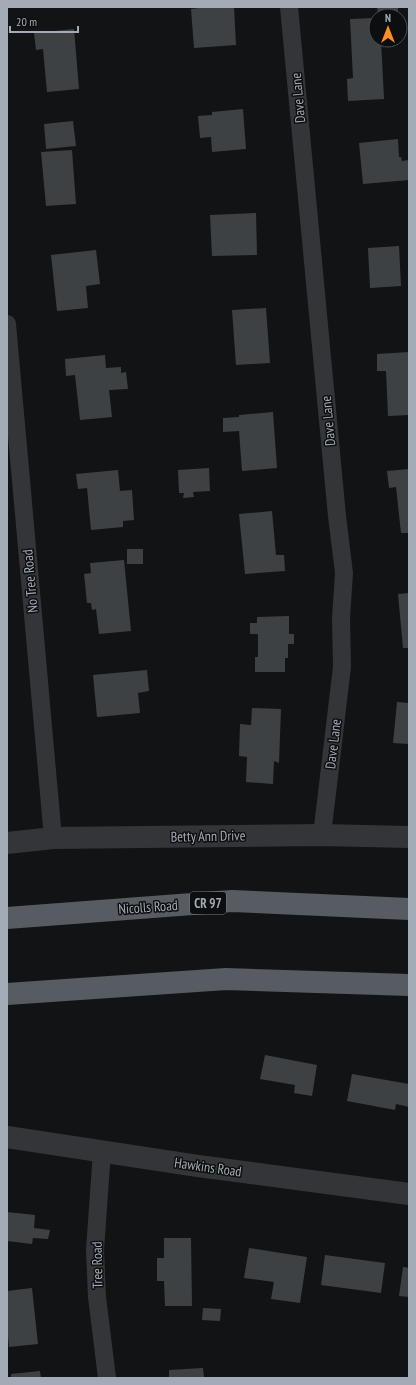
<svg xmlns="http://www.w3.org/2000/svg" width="416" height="1385" viewBox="0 0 416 1385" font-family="'PT Sans Narrow',sans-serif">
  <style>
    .building { fill: #3e4144 }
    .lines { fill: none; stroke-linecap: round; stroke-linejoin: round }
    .minor { stroke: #333539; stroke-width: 18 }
    .tertiary { stroke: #333539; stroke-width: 22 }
    .trunk { stroke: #575c62; stroke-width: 22 }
    .labels { text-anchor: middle; stroke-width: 3; stroke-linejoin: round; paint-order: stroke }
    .shield { fill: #0d0e0f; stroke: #767d84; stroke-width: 1 }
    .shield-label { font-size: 13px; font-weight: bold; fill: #a3acb6 }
    .street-label { font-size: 14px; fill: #a3acb6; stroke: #0d0e0f }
  </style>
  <rect width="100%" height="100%" fill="#121314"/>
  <!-- building -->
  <path class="building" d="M206,7H234L236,45L194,48L191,9Z
    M377,7H398V16H378Z
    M376,18V40H381L384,99L348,101L347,79L353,78L350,19Z
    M74,29L79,89L47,92L43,49L36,50L34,33Z
    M243,109L246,149L212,152L211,137L200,138L198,116L212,115V112Z
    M73,121L76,146L46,149L44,124Z
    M398,139L399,157H401L402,161L409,160V180L363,184L359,143Z
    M72,150L76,204L46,206L41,152Z
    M256,213L257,255L212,256L210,215Z
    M399,246L401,286L370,288L368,248Z
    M96,250L100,284L86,286L88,308L57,311L51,255Z
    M266,308L270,363L236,365L232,310Z
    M409,352V415L388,416L386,371H377V354Z
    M105,355L106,368L121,367V373L126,372L128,389L109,390L112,417L80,420L75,375L66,376L65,359Z
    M273,412L277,468L242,471L239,431L223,432V418L239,417V415Z
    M209,468L210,491L193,492L194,497L183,498L184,493H179L178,470Z
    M409,469V533H401L396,487L389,488L387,471Z
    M118,470L120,491L132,490L134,520L123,521V527L91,530L87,488L78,489L76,474Z
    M272,511L276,555H284L285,571L245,574L239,514Z
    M127,549H143V564H127Z
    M124,560L131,631L99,634L96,609L92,610L91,603H87L84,574L91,573L90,563Z
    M409,593V648H403L398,594Z
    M289,616V634H294V644H288V658H285V672H255V657H258V634H250V623H257V617Z
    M147,670L149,691L138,693L140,713L97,717L93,675Z
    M397,702L409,703V744L393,743Z
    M252,708L281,709L279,763L274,761L273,784L246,782L247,757L239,756L240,724L251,725Z
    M265,1055L317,1065L312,1096L294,1093L295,1085L260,1079Z
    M352,1074L409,1084V1107L396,1104L395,1110L347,1101Z
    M7,1212L35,1215L34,1228L50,1230L48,1239L33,1238L32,1244L7,1241Z
    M164,1238H191L192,1306H165L164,1281H157V1258H164Z
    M249,1248L307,1257L300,1303L271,1299L274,1282L244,1278Z
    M325,1255L385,1263L381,1293L321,1285Z
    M403,1267L409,1268V1297L399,1296Z
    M32,1288L38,1344L9,1347L7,1325V1291Z
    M203,1308L221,1309L220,1321L202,1320Z
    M203,1368L204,1378H169V1370Z
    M40,1371L41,1378H11V1374Z"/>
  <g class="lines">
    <!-- minor -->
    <path class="minor" d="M289,7L337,516L344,573L341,618L342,667L322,835
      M7,324L53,838
      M102,1151L95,1250L97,1297L107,1378"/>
    <!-- tertiary -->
    <path class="tertiary" d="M7,843L53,838L322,835L409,837
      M7,1137L198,1166L409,1194"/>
    <!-- trunk -->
    <path class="trunk" d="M7,918L232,901L409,909
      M7,994L226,979L409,985"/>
  </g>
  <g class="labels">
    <!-- shield labels -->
    <rect class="shield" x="190" y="892" width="36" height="22" rx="3"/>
    <g class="shield-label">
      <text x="208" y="908">CR 97</text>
    </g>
    <!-- street labels -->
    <g class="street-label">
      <text transform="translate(298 98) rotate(-95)" y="5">Dave Lane</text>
      <text transform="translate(328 421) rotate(-95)" y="5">Dave Lane</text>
      <text transform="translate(30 581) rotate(-95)" y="5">No Tree Road</text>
      <text transform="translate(333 744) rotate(-83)" y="5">Dave Lane</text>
      <text transform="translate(208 836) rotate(-1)" y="5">Betty Ann Drive</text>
      <text transform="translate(148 907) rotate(-4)" y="5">Nicolls Road</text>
      <text transform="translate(208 1167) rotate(8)" y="5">Hawkins Road</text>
      <text transform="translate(97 1265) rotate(-91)" y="5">Tree Road</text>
    </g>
  </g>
  <!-- border -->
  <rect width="416" height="1385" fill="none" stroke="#a3acb6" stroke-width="16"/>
  <!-- north arrow -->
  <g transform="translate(388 28)"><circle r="19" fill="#0d0e0f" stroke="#494d52"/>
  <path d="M0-3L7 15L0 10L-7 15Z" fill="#fe8e21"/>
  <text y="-6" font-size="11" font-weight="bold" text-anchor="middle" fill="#a3acb6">N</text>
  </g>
  <!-- scale -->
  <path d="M10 26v6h68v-6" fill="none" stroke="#a3acb6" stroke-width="2"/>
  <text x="16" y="26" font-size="12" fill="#a3acb6" stroke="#0d0e0f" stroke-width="3" paint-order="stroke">20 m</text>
</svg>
